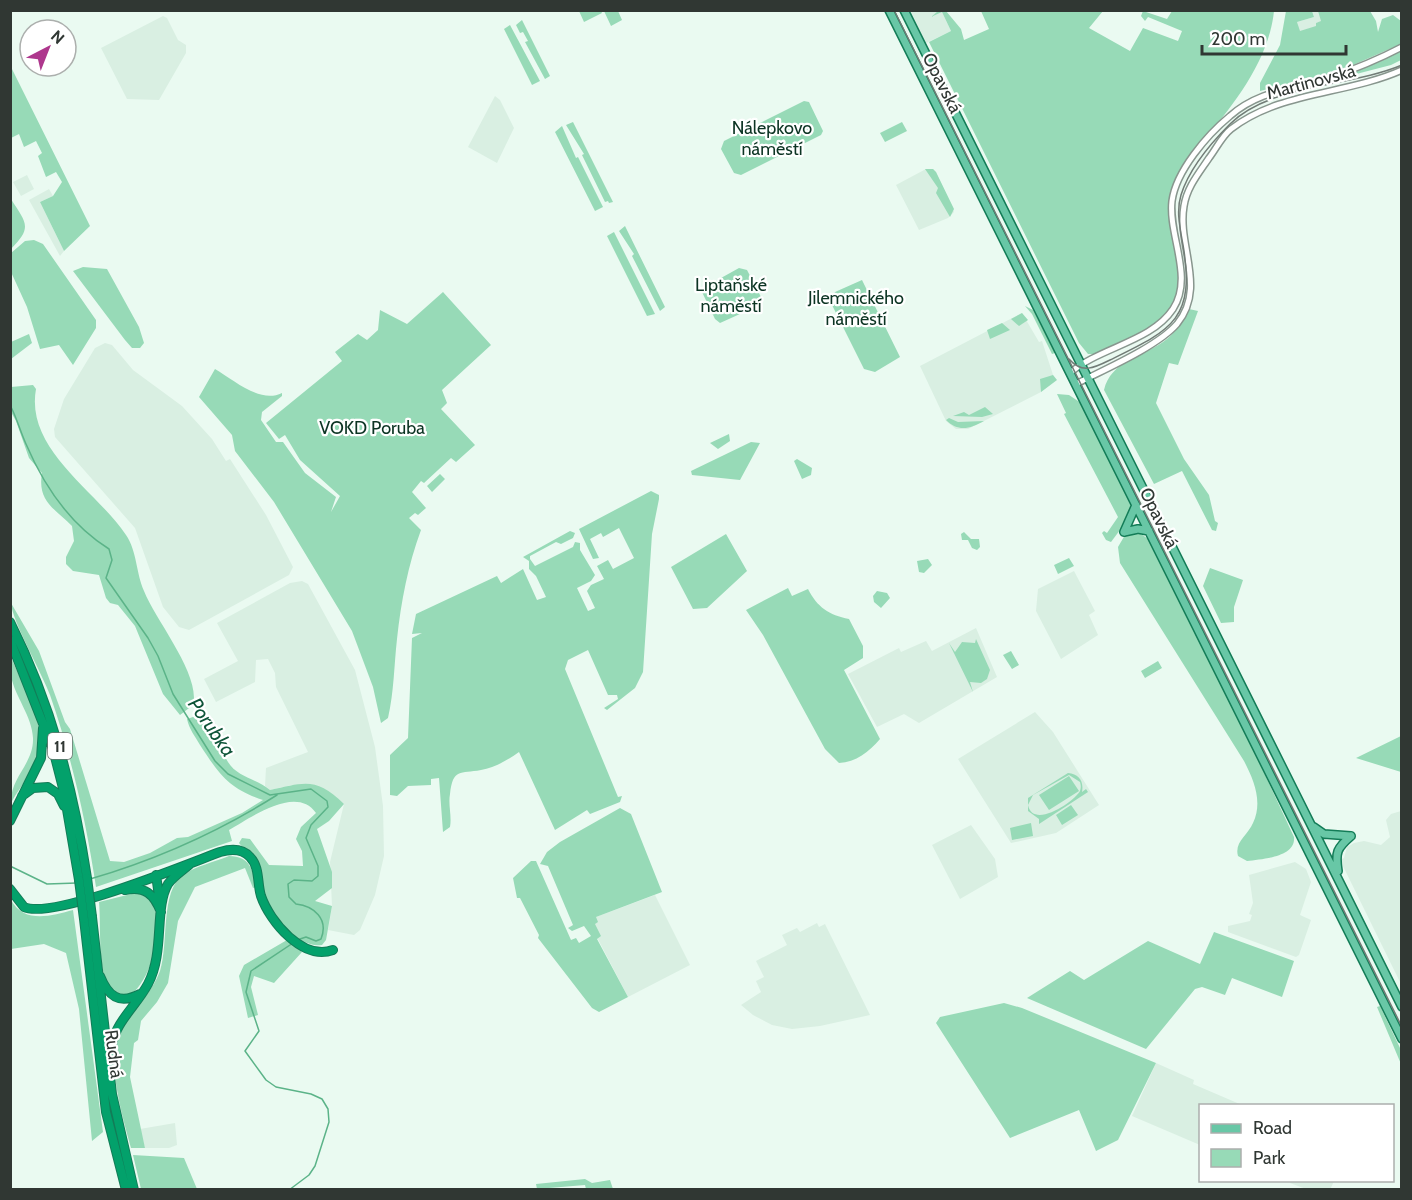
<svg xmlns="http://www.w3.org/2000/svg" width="1412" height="1200" viewBox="0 0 1412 1200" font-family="Cabin,sans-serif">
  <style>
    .built { fill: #d9efe2 }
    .green { fill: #97dab7; fill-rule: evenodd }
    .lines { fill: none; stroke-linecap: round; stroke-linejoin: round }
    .stream { stroke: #5bb388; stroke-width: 1.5 }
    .minor-casing { stroke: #88968e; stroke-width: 8 }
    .major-casing { stroke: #137c57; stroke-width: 10 }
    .highway-casing { stroke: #137c57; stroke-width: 10 }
    .minor { stroke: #fff; stroke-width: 5 }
    .major { stroke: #68c7a6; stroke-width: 7 }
    .highway { stroke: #03a16b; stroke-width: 8 }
    .tram { stroke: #727c77; stroke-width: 1.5 }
    .highway-bridge-casing { stroke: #137c57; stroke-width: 10; stroke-linecap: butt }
    .highway-bridge { stroke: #03a16b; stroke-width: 8 }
    .labels { text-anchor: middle; stroke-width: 4.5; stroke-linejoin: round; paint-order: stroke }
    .shield { fill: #fff; stroke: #6e7370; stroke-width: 1.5 }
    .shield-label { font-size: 16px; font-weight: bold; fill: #303733 }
    .street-label { font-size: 18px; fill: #303733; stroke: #fff }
    .park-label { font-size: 18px; fill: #0c3423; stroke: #fff }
    .water-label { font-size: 20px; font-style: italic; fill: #0e5438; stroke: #fff }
  </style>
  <rect width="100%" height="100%" fill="#eafaf1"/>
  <!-- built -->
  <path class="built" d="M907,11H938L931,17L942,12L951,31L924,44Z
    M1312,11H1357L1316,23L1317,27L1299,32L1297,22L1314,17Z
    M163,16L167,18L178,40L186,45V53L159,100L127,99L101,48Z
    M495,96L500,100L514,128L497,163L468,147Z
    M926,169H933L936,172L954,212L948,218L919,230L896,185Z
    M27,175L34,189L21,196L13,182Z
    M49,189L53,196L40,202L64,251L60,256L29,200Z
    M1022,313L1039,342L1042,341L1055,381L1041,392L968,429H956L946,421L920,366Z
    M105,343L112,345L133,370L182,406L212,439L226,461L230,459L266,515L293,567L289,575L189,630L179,627L163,607L135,528L55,437L54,429L64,399L95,348Z
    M1074,571L1095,611L1089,615L1098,635L1061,659L1036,611L1038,589Z
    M302,581L308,584L355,670L375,747L383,806L384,856L375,895L360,930L354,935L328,930L332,906L330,862L344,804L292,785L270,790L265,786L266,768L308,752L276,687L275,673L268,659L256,660L255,682L216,702L204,679L238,661L217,623L290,583Z
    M976,628L997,677L919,723L904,714L877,727L848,674L899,648L901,652L926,641L932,651Z
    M1035,712L1053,732L1099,805L1056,833L1011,843L958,759Z
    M1401,811L1402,981L1400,982L1340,860L1344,858L1347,847L1354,843L1364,841L1381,845L1390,837L1386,820L1391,814Z
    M971,825L995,859L998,877L960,899L932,845Z
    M1295,862L1306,869L1311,882L1300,915L1311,920L1299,955L1296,957L1228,932V926L1250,921L1252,915L1249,914L1253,903L1249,875Z
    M655,895L690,965L628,997L588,920Z
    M817,923L819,927L825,924L870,1015L820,1026L792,1029L772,1025L753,1015L741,1005L761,992L756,981L764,977L756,961L787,945L782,935L797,928L800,932Z
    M1156,1063L1194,1080L1193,1084L1242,1105L1200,1106V1145L1132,1116Z
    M175,1123L177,1145L169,1148H145L140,1129Z
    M1291,1181V1180L1334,1181L1330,1190L1306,1189L1290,1183Z"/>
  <!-- green -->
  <path class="green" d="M579,11H601L602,13L584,22Z
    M604,11H618L622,20L611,26Z
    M938,11H946L961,29L964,40L989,29L981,11H1103L1089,28L1130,51L1143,28L1178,41L1182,31L1148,17L1145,21L1141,16L1143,11L1167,19L1172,11H1274C1269,59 1237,100 1207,137C1195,152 1180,167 1173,186C1158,224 1194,270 1171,306C1156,331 1119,342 1095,354H1088L1079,343L929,42L951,31L942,12L931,17Z
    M1286,11H1312L1314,17L1297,22L1300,31L1316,26V23L1321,21L1318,11H1370L1376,21L1378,32L1382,19L1393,15L1401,21V44L1337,72L1260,91V83L1280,45Z
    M522,20L550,76L545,79L525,42L528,41L523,32L520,33L516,25Z
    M510,25L540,81L532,85L504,29Z
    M1401,50V60L1391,65L1310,86L1357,71Z
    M11,67L90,226L64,251L40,202L53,196L62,182L56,172L46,177L38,156L42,153L36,141L24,147L19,134L11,138Z
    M804,101L809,102L823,131L821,135L741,175L734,173L721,149L724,141Z
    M573,122L613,202L609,203L608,201L605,202L582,155L584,154L566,125Z
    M902,122L907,131L885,142L880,133Z
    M562,126L576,158L578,157L603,207L595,211L555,132Z
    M925,169H933L936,172L954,209L950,217L936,193L938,188Z
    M11,199C26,223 33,227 11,249Z
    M625,226L665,307L660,311L632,256L634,254L619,231Z
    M614,232L655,314L647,316L607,236Z
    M34,240L43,244L96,320V328L73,365L59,345L40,349L27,307L11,272V253L25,241Z
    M83,267L107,269L139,327L144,343L140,348H132L125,340L73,271Z
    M739,268L747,270L761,297L760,305L720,323L715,319L702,292L703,288Z
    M862,280L900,357L875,372L864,369L830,301L835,292Z
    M443,292L491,345L442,390L447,403L441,409L475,445L456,462L451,458L424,483L421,481L412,492L426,508L418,515L415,513L409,518L421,530C408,565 401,602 397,639C394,666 394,692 388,718L381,723L373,687L352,631L274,502L235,451L232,435L199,397L215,369C234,380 260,404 282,393V396L262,412L261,420L276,442H283L305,473L336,497L331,512L340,496L300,460L285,435L279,439L266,423L342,361L335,352L358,334L367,340L378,330L380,310L407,324Z
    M1025,306L1033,310L1055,353L1052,354L1032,314Z
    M1189,309L1198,311L1178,365L1169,363L1156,403L1184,459L1209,495L1215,521L1218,523L1216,531L1212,530L1182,471L1154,484L1104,390C1111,361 1141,357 1163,342C1175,334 1182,321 1189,309Z
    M1022,313L1028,320L1019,326L1011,319Z
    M1002,323L1010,330L990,339L987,330Z
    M29,334L32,343L11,359V342Z
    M1053,375L1057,380L1041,392L1040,379Z
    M33,385L36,389C25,450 97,491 126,535C137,551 136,573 144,591C156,621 201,675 193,705L180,715L163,694L135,626L118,605L110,603L106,598L99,575L73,571L66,564V557L74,541L72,526C55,509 37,501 42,473L29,458L16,421L11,412V387Z
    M1057,394L1069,395L1081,403L1132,505L1129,518L1111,542L1106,540L1102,533L1104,531L1107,533L1118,517L1064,414L1066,413Z
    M985,407L993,414L982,417L953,416L964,412L969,415Z
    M949,418L958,422L984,421C970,429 958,432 946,420Z
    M729,434L730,441L718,449L710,443Z
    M751,442L760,443L740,480L692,475L691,471Z
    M797,459L812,468L811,475L802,479L794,461Z
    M440,474L445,479L432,492L427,486Z
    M651,491L659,495V499L652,534L643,672L635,688L607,710L604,708L618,699L617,695H608L588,650L568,660L565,669L618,797L622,796L620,802L590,814L587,810L555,830L519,752C508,760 494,768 481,770C460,774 453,768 450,794C448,805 452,816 450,827L443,832L439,778L431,779V785L408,786L397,796L390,795V755L408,738L412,638L422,633L412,634L416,614L497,576L501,583L523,569L537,600L546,597L536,576L529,569V561L523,557L570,531L575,533L573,538L561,544L556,542L530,556V559L535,566L573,547L575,542L580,543V550L595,575L591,581L577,588L588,611L595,608L587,591L591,585L604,579L597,566L608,560L613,569L634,558L619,528L603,537L601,533L590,539L599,558L593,559L579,529Z
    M1137,531L1148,539L1240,721L1294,837C1296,857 1263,859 1247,861L1238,856C1234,842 1248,835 1253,823C1263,802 1254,780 1244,761L1120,563L1118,547L1125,535Z
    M964,532L971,539H979L980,547L977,550L972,548L968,540H962L961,534Z
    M726,534L747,571L707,608L693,609L671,567Z
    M1069,558L1074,566L1058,574L1054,565Z
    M928,559L932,565L924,573L919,572L917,561Z
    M1210,568L1243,580L1234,607V622L1221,623L1203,586Z
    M788,588L792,596L808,589C817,607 829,615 849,619L863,646V658L844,670L880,739C869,752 856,762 839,763L825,749L763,635L746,610Z
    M877,591L887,593L890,598L881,608L874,602L873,596Z
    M11,603L39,651L65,722L70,729L110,861L124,862L150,853L177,838L188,837L242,813L263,800C229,789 219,774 200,745C195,736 189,729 187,719L205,713C226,729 216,743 228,762C237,777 257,779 270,790C305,782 317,777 344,804L329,821L317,829L332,872V888L315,901L332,906L326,940L322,945C300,949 274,918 266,899C261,888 264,873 258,862C253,853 245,851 239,843L242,838L250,839L269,865L303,866L302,851L296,839L301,827L316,813C296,784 249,819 229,830L232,841L96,887C86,821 72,758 50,695C42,673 12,621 11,603Z
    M976,639L990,670L987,679L981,683L970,682L973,692L949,643L955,652L962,642L975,643Z
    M1011,651L1019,665L1012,669L1003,655Z
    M11,657C23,687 49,726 37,759C31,775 19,788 11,803C10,777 34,764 33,738C32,716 15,697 11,676C9,670 11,663 11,657Z
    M1158,661L1162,668L1145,678L1141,671Z
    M1401,736V772L1356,758Z
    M1068,773C1079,774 1084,781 1082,792L1086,789L1088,792L1039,824V819L1028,811V798ZM1069,775L1080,782C1081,786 1081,787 1080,791C1075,801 1033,830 1028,805L1033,795Z
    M1069,776L1079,791L1049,810L1039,795Z
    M1071,805L1078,815L1062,825L1056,815Z
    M620,808L631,814L662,892L596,917L598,922L595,924L601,936L597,939L628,997L599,1012L592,1008L538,938L539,935L520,898H517L513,878L531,861H536L571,940L576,938L579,943L591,936L584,926L572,931L568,928L573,925L548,866L540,864L547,852L560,842Z
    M1031,823L1033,836L1012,840L1010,828Z
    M229,856C250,856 253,870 256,887L253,888L245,868L195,887L178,921L168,983L157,1002L141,1021L138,1040L134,1043L130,1077L145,1148H131C123,1118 102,1050 123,1023C137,1005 152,993 160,971C169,943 160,891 183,875C196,866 214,862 229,856Z
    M139,892C188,912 128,1045 106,981C98,961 101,924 99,902Z
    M11,900C24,924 51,916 73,910L103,1132L92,1141L79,1009L66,953L44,944L11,949Z
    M1214,932L1294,961L1282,997L1232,978L1225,995L1202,987L1195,989L1146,1049L1027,998L1070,971L1084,980L1148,941L1200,964Z
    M287,940L302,952L274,983L254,976L251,987L258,1015L248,1018L239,976L244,965Z
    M1004,1003L1022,1008L1156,1063L1118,1140L1096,1151L1079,1110L1010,1138L936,1023L940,1017Z
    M1380,1006L1401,1050V1064L1377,1007Z
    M133,1155L184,1158L197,1189H141Z
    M585,1179L592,1183L610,1180L613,1189H586L585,1185L537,1189L536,1184Z"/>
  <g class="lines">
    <!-- stream -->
    <path class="stream" d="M10,405C17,418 20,431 26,444C44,486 69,524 109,549L112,560L106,578L148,638L158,656L173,694L215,761L228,774L270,795L311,789L327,801L328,807L311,825L306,838L318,866V876L312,881L294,880L288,884L289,897L296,904C314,906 329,919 321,939L316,941L306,937L297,940
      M10,866L47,884L77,883
      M90,879C155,860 220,831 277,795
      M289,1190L309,1175L315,1166L329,1122L328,1109L322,1099L311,1094L276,1087L266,1080L245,1051L259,1031L246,992L251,971L293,943"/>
    <defs>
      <path id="minor" d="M1070,373C1100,347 1151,342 1173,309C1194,277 1168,235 1172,201C1176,171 1207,135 1230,116C1259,90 1295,89 1331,77C1355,69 1379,59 1402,47
        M1076,384C1103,370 1157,347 1177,324C1207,287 1177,246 1184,206C1187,187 1199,173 1209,158C1216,149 1222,136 1231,129C1280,91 1346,95 1402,70"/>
      <path id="major" d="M889,10L1402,1039
        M904,10L1402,1007
        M1124,532L1136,505
        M1124,532L1138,529L1149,531
        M1314,827L1324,834L1351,836
        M1338,871C1335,852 1337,848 1351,836"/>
      <path id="highway" d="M10,622C51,704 73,787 87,878
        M10,640L53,749L64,792L79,880
        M22,796L33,788L48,787L58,794L64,806
        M10,821L41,758L43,728
        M156,875L160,903
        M10,889L24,907C52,920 185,865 220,852C230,849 242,848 250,857C260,867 257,883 261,896C270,922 303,961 333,950
        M125,890C145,886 154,894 161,912
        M92,917L112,1094L134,1190
        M84,919L106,1112L126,1190
        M100,976C108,996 119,1005 140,994
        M111,1057C110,1025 134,1010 148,984C165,952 154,908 168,884C174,876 182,871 189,865"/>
    </defs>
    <!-- minor casing -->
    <use href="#minor" class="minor-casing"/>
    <!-- major casing -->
    <use href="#major" class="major-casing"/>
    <!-- highway casing -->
    <use href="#highway" class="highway-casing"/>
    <!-- minor -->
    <use href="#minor" class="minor"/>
    <!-- major -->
    <use href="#major" class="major"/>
    <!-- highway -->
    <use href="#highway" class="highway"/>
    <!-- tram -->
    <path class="tram" d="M894,10L1402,1027
      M1069,359C1082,374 1094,368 1110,360C1171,330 1196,320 1183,245C1180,228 1176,211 1181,195C1189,169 1212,142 1230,124C1270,84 1350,87 1402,65"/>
    <defs>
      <path id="highway-bridge" d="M87,878L92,917
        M79,880L84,919"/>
    </defs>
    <!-- highway-bridge casing -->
    <use href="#highway-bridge" class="highway-bridge-casing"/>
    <!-- highway-bridge -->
    <use href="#highway-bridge" class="highway-bridge"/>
  </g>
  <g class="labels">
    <!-- shield labels -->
    <rect class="shield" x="48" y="733" width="24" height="26" rx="4.5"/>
    <g class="shield-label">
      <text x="60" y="752">11</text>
    </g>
    <!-- street labels -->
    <g class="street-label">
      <text transform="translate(1311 82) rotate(-15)" y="6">Martinovská</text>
      <text transform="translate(942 83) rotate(63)" y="6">Opavská</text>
      <text transform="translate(1159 518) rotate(64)" y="6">Opavská</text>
      <text transform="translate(114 1054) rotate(83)" y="6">Rudná</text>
    </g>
    <!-- park labels -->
    <g class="park-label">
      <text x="772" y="134">Nálepkovo<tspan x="772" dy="21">náměstí</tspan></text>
      <text x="731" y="291">Liptaňské<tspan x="731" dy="21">náměstí</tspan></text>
      <text x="856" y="304">Jilemnického<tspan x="856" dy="21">náměstí</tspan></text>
      <text x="372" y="434">VOKD Poruba</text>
    </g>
    <!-- water labels -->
    <g class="water-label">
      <text transform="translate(212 727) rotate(55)" y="7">Porubka</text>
    </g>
  </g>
  <!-- border -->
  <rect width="1412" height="1200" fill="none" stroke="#303733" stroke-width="24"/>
  <!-- legend -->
  <rect x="1199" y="1104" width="195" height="78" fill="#ffffff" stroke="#acafad" stroke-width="1.5"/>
  <rect x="1211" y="1124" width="30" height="9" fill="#68c7a6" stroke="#acafad" stroke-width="1.5"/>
  <text x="1253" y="1134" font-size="18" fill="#303733">Road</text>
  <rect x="1211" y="1149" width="30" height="18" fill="#97dab7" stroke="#acafad" stroke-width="1.5"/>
  <text x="1253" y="1164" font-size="18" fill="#303733">Park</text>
  <!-- north arrow -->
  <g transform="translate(48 48) rotate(42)"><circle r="28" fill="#ffffff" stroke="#acafad" stroke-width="1.5"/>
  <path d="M0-4.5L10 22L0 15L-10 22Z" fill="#ae378d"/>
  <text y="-9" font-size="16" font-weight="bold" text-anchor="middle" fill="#303733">N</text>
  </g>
  <!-- scale -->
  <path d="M1202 45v9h144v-9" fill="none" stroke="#303733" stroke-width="3"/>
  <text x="1211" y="45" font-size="18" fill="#303733" stroke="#ffffff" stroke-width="4.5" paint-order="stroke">200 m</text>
</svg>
